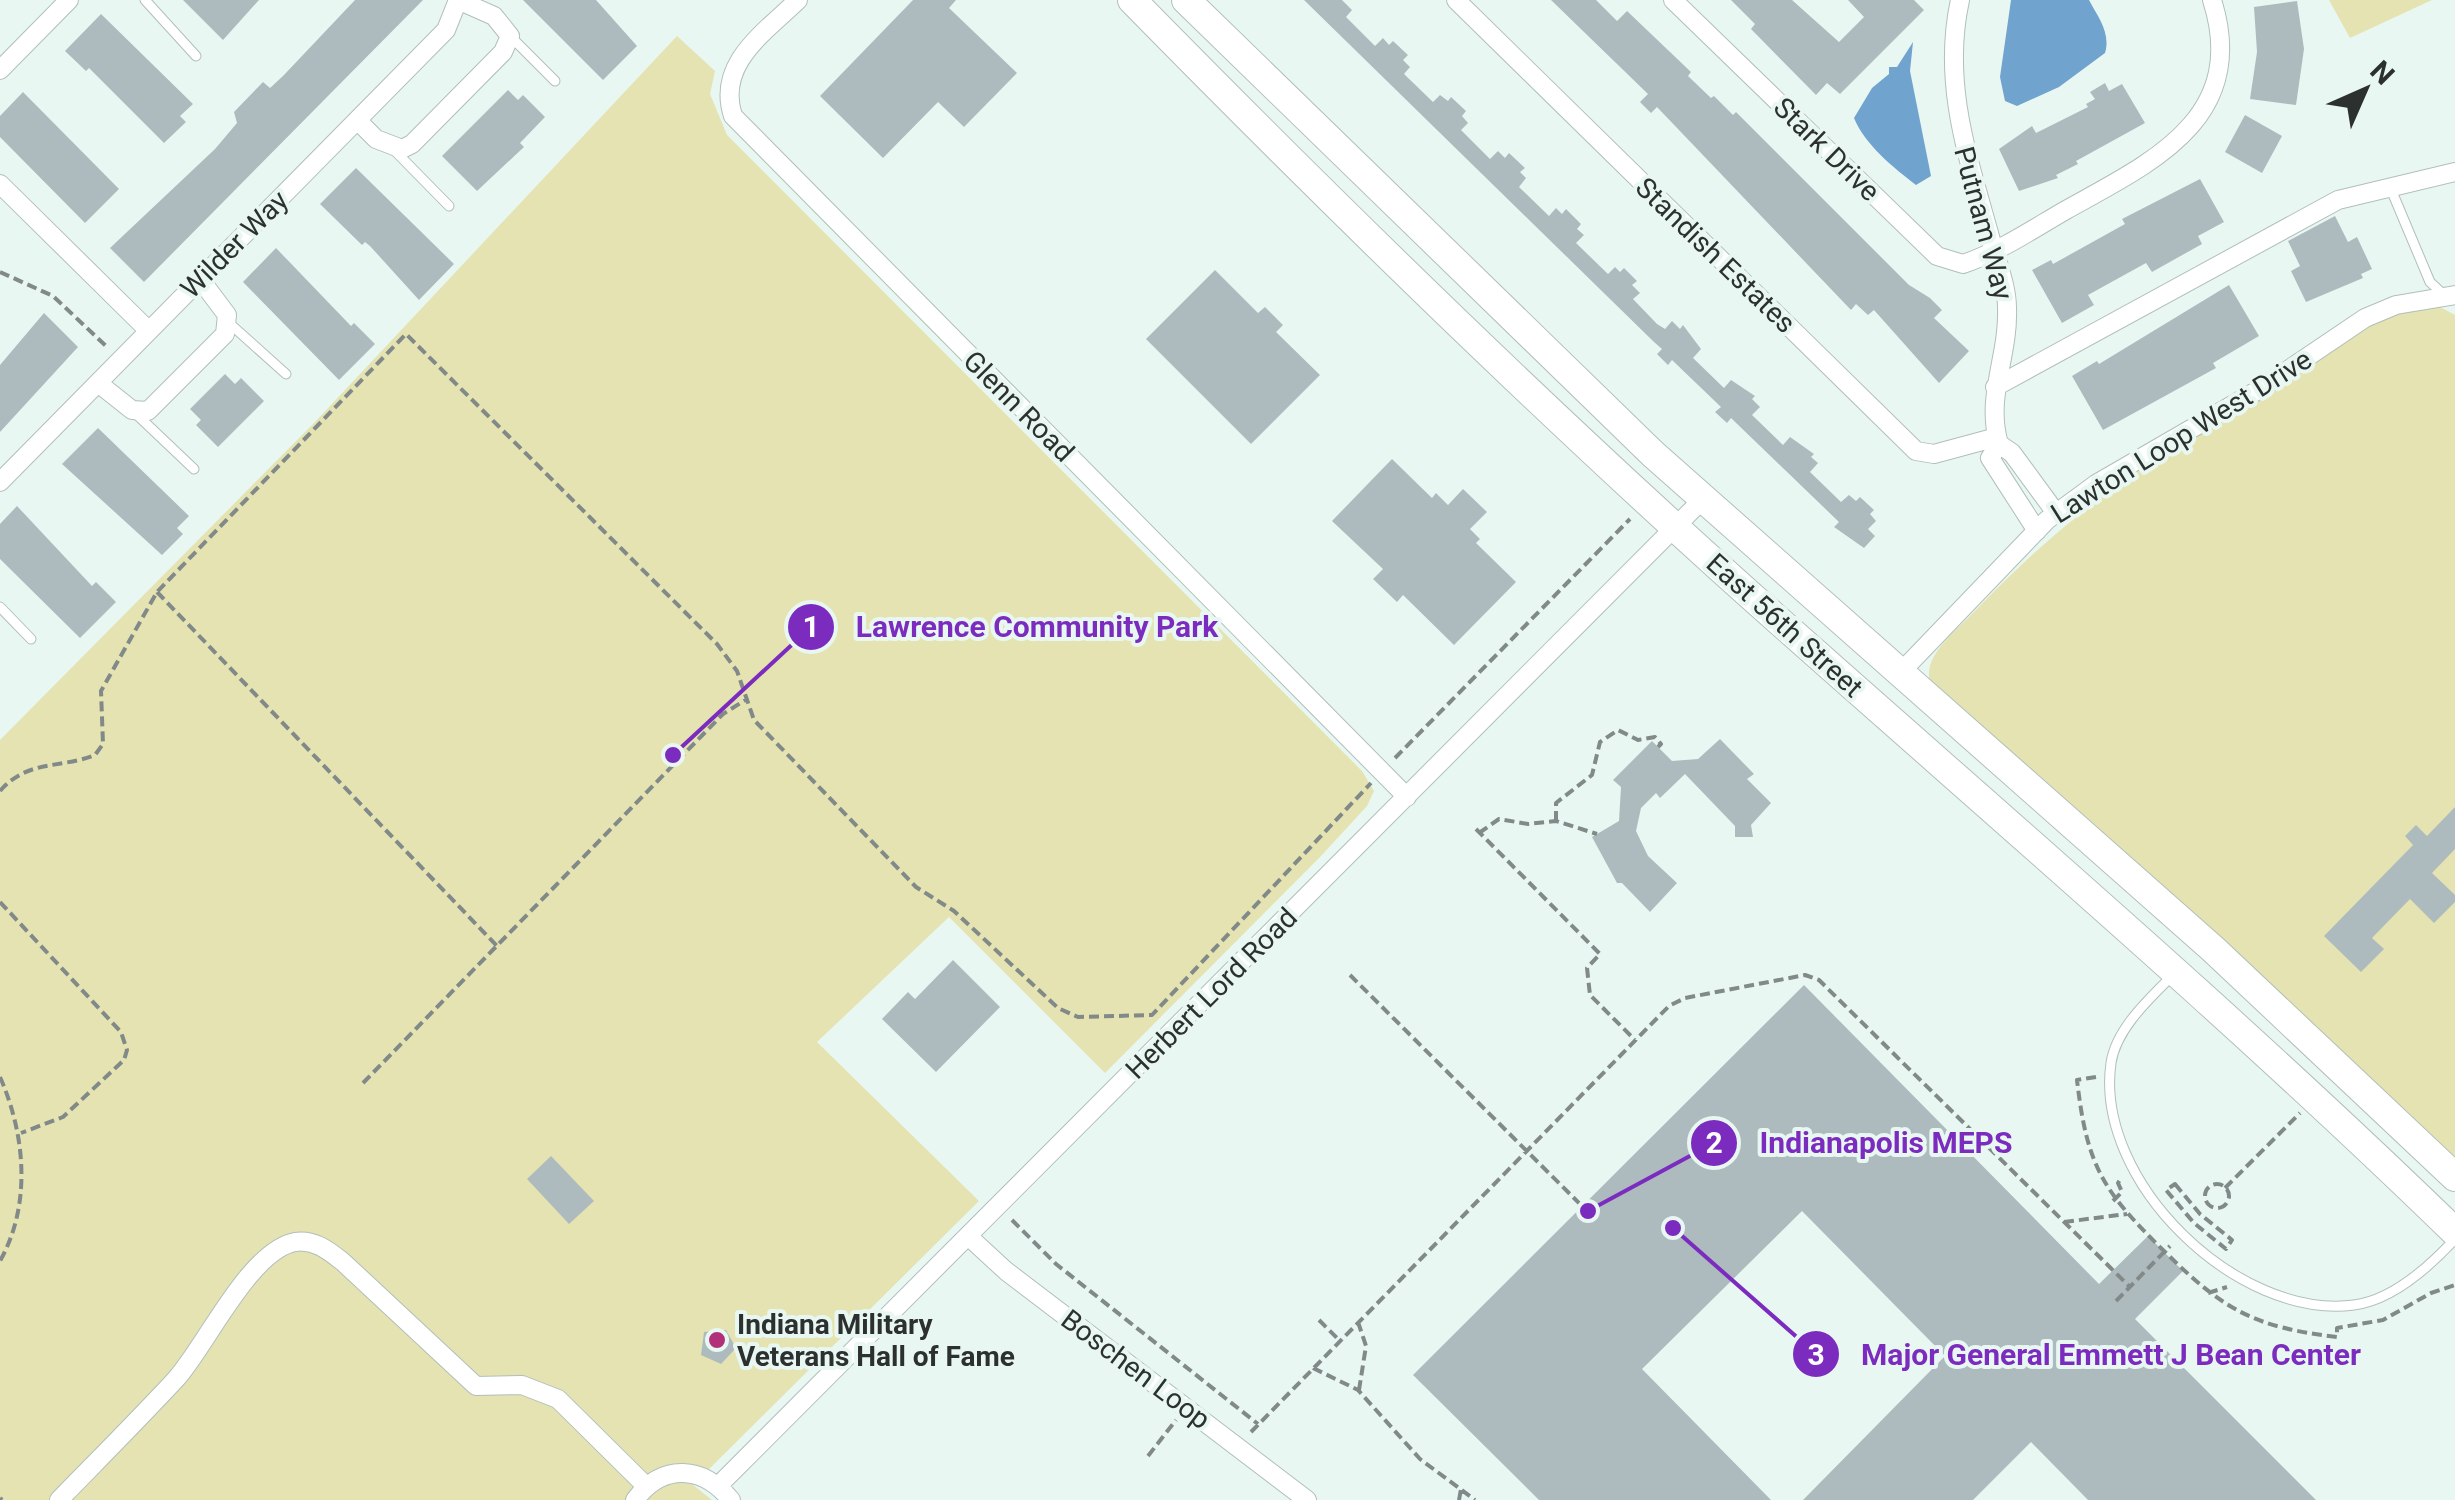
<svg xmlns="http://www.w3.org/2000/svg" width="2455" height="1500" viewBox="0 0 2455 1500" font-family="Roboto,sans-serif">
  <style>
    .green { fill: #e4e3b1 }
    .water { fill: #70a3ce }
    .building { fill: #aebbbe }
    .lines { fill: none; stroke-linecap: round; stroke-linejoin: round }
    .lane-casing { stroke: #b1bfbb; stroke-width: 11 }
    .street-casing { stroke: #b1bfbb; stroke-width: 20 }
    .primary-casing { stroke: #b1bfbb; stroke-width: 30 }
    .path { stroke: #818a88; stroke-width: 4; stroke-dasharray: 10 5; stroke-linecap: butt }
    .lane { stroke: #fff; stroke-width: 9 }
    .street { stroke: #fff; stroke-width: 18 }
    .primary { stroke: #fff; stroke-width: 28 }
    .poi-dot { fill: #b22f79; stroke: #e9f7f3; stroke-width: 4 }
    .labels { text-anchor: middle; stroke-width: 8; stroke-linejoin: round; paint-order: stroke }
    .street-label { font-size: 28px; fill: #2c3130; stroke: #e9f7f3 }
    .poi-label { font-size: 28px; font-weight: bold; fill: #2c3130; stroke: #e9f7f3; text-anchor: start }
    .leader { fill: none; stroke: #7b2cbf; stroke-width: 4 }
    .callout-dot { fill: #7b2cbf; stroke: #e9f7f3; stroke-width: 4 }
    .mark-label { font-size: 30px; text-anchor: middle; font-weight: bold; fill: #fff }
    .callout-label { font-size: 30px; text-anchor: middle; font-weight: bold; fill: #7b2cbf; stroke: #e9f7f3; stroke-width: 8; stroke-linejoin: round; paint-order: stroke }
  </style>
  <rect width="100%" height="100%" fill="#e9f7f3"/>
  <!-- green -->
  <path class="green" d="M2329,0H2432L2350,38Z
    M677,36L715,71L710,94L727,135L1362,771L1374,791L1367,806L1321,856L1105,1073L949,917L817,1042L979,1201L693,1485L712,1500H0V740L315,422Z
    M2440,307L2455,315V1161L1932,687C1918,659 1955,632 1973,613C2071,510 2155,455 2275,382C2309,361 2344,334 2380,318C2398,310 2420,308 2440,307Z"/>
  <!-- water -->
  <path class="water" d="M2011,0H2089C2098,17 2111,33 2105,53L2059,87L2017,106L2005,101L2000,77Z
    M1913,42L1910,71L1931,176L1916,185C1894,168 1865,145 1854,118L1872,88L1889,74V67H1897Z"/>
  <!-- building -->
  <path class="building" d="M183,0H259L223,40Z
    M355,0H423L144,282L110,248L215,149L237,123L234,112L263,82L270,88L283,76Z
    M523,0H596L637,46L603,80Z
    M913,0H956L949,8L1017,73L964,127L938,102L883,158L820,96Z
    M1304,0H1342L1352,10L1346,17L1375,46L1383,38L1389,45L1393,41L1408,55L1403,60L1410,67L1404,74L1433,102L1440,95L1448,101L1451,97L1466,111L1462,116L1468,123L1461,130L1490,159L1498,151L1505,158L1509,153L1525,168L1520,172L1526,178L1519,187L1549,216L1556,208L1562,214L1566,209L1581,224L1577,229L1584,235L1576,243L1608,274L1615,267L1620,272L1624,268L1637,281L1632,285L1640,293L1633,299L1657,324L1665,329L1672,321L1680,329L1683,325L1701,349L1693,358L1724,388L1731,380L1755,396L1752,399L1760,407L1752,415L1783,445L1790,437L1814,454L1811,457L1818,463L1810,472L1841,502L1849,495L1856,501L1860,497L1874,510L1870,514L1876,521L1868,529L1875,536L1864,548L1834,527L1839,522L1731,418L1727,423L1715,412L1721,407L1672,360L1668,365L1657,354L1662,349L1654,342Z
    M1551,0H1596L1617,21L1627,11L1691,72L1688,76L1711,98L1714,96L1733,115L1736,112L1909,285L1930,298L1942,310L1934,318L1969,351L1939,383L1874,310L1868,315L1856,304L1851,310L1657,107L1651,113L1640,102L1648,94Z
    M1731,0H1792L1839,42L1864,17L1848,0H1914L1924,10L1840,94L1827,83L1816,95L1751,29L1755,24Z
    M2297,1L2304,49L2296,105L2250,99L2257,52L2254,7Z
    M101,14L193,104L180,116L186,122L164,143L89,68L86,71L65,51Z
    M2105,83L2109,91L2122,84L2145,123L2076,161L2078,164L2056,175L2058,178L2019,191L1999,149L2032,126L2036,133L2088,107L2086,104L2095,99L2090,92Z
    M508,90L518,100L523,95L545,117L520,143L524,147L477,191L442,156Z
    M23,92L119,189L85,223L0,137V116Z
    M2245,115L2282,136L2262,173L2225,152Z
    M356,168L454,264L419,300L370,246L365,242L362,245L320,204Z
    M2200,179L2224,222L2198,236L2202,244L2152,272L2146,263L2088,295L2094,305L2062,323L2032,270L2051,260L2053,264L2125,224L2122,219Z
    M2335,216L2348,242L2357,237L2372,269L2361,274L2363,278L2306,302L2291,271L2300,266L2288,241Z
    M276,248L351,326L354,323L375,344L339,380L243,282Z
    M1215,270L1258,313L1265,307L1283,325L1276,332L1320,375L1251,444L1146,339Z
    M2229,285L2259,336L2213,363L2216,368L2103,430L2072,376L2097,361L2099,364Z
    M44,313L78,347L0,432V365Z
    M225,374L235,384L241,378L264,401L218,447L196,425L201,420L190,409Z
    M98,428L189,516L177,528L183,534L162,555L62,464Z
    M1392,459L1432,498L1436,493L1448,505L1463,489L1487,512L1470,529L1480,539L1476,543L1516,582L1454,645L1403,595L1397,602L1373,579L1383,569L1332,521Z
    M17,506L92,586L96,582L116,602L80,638L0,559V524Z
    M1720,739L1754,774L1747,779L1771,803L1751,825L1753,837H1735V826L1685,774L1660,798L1656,793L1641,808L1636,831L1648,856L1677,883L1650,912L1622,883H1617L1592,837L1619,821L1621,787L1613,780L1652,741L1672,761L1698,759Z
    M2455,807V849L2432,873L2455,895V902L2434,923L2410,899L2372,938L2384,949L2361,972L2324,936L2413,845L2405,836L2416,825L2427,836Z
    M953,960L1000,1007L936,1072L882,1019L908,992L915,999Z
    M1804,985L2099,1284L2148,1236L2183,1271L2135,1319L2316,1500H2088L2031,1442L1973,1500H1803L1945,1356L1802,1211L1642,1369L1771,1500H1539L1413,1375Z
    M551,1156L594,1201L569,1224L527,1179Z
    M726,1330L736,1348L721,1364L701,1355L704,1332Z"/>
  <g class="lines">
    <defs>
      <path id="lane" d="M145,0L196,56
        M510,36L555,81
        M395,151L449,206
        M2390,187L2430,282L2444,295
        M228,322L286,374
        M134,412L194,469
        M0,607L31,639
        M2172,976C2149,999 2116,1029 2111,1063C2094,1181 2237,1320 2354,1305C2393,1300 2430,1266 2455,1239"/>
      <path id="street" d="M798,0C764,33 716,64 733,116L1407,797
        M1456,0L1916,451L1934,454L1997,437
        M1673,0L1937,256L1963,264C1999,252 2033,229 2066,210C2150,163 2250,119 2212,0
        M1960,0C1942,82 1967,154 1989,233C1995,257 2007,284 2007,308C2009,356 1985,397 1999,444L2012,453L2056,513
        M0,70L69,0
        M357,120L376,139L402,149L412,144L503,52L510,36L494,16L458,0
        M0,184L149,331
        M98,383L132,410L148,411L225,334L227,315L200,279
        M1995,387L2338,200L2455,172
        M1999,444L1990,458L2037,531
        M0,482L446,30L458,0
        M1899,674L2047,520L2096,484L2260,389L2365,318L2396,305L2455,295
        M968,1236L1006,1271L1307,1500
        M719,1485L1703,499
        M59,1500C98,1460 138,1420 176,1379C206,1346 249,1251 295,1242C315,1239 329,1251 343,1262L476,1386L522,1385L558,1399L646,1486
        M635,1500C663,1462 703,1466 731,1500"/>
      <path id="primary" d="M1132,0C1346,218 1566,433 1795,635C2017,832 2242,1025 2455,1232
        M1186,0L1653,454L2213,949L2455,1177"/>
    </defs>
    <!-- lane casing -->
    <use href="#lane" class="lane-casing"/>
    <!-- street casing -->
    <use href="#street" class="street-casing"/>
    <!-- primary casing -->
    <use href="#primary" class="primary-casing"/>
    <!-- path -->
    <path class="path" d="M0,272L53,296L106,346
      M157,592L497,946
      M1395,758L1630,519
      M0,791C28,759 60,769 95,755L103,744L101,691L157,592L406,334L717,644L737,671L754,720L916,887L954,911L1058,1008L1078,1017L1152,1015L1371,783
      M1556,821V803L1592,775L1600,742L1618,730L1638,740L1655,737L1661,744L1658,747
      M1476,829L1600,954L1587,968L1590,995L1635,1040
      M1479,833L1499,819L1528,824L1556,821L1597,834
      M0,902L121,1032L127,1050L124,1060L63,1117L21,1133
      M1350,975L1582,1206
      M0,1077C25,1134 32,1204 0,1261
      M2096,1077L2077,1080C2087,1167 2103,1191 2164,1251C2224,1310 2253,1327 2337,1337V1328L2383,1320L2431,1293L2455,1285
      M363,1083L723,714L747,699
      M2175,1184L2200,1214L2232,1240L2226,1249L2194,1223L2166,1190Z
      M2205 1196a12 12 0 1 1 24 0a12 12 0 1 1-24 0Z
      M2225,1188L2300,1113
      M2113,1201L2122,1192L2118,1183L2122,1177
      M1012,1220L1056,1264L1258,1424
      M2064,1222L2127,1214
      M2208,1293L2227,1287
      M2116,1301L2170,1246
      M1319,1320L1340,1341
      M1358,1322L1366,1346L1359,1390
      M1313,1368L1358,1390L1420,1459L1475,1500
      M1251,1432L1669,1006L1685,998L1805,975L1819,980L2130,1287
      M1148,1456L1176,1420
      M0,1498L2,1500
      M1459,1500L1461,1489"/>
    <!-- lane -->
    <use href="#lane" class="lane"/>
    <!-- street -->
    <use href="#street" class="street"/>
    <!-- primary -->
    <use href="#primary" class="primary"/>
  </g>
  <!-- markers -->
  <circle class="poi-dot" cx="717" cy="1340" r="10"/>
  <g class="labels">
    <!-- street labels -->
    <g class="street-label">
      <text transform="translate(1827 149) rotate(44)" y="10">Stark Drive</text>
      <text transform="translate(1984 223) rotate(75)" y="10">Putnam Way</text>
      <text transform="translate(234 244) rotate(-45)" y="10">Wilder Way</text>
      <text transform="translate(1716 255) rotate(44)" y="10">Standish Estates</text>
      <text transform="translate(1019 406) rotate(45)" y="10">Glenn Road</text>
      <text transform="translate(2181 436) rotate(-32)" y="10">Lawton Loop West Drive</text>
      <text transform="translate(1785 625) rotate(42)" y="10">East 56th Street</text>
      <text transform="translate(1211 993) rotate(-45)" y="10">Herbert Lord Road</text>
      <text transform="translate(1136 1369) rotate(37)" y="10">Boschen Loop</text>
    </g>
    <!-- poi labels -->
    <g class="poi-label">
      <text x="737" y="1334">Indiana Military<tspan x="737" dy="32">Veterans Hall of Fame</tspan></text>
    </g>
  </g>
  <!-- callouts -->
  <path class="leader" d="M673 755L811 627M1588 1211L1714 1143M1673 1228L1816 1354"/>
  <g class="callout-dot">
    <circle cx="673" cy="755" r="10"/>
    <circle cx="1588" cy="1211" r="10"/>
    <circle cx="1673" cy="1228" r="10"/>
    <circle cx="811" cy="627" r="25"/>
    <circle cx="1714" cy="1143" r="25"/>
    <circle cx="1816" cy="1354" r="25"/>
  </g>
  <g class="mark-label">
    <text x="811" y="637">1</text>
    <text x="1714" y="1153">2</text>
    <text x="1816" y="1365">3</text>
  </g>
  <g class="callout-label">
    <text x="1037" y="637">Lawrence Community Park</text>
    <text x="1886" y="1153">Indianapolis MEPS</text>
    <text x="2111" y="1365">Major General Emmett J Bean Center</text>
  </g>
  <!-- north arrow -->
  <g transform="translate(2365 90) rotate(45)" stroke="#e9f7f3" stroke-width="8" paint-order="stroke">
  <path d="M0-8L18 38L0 25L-18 38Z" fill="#2c3130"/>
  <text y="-15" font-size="28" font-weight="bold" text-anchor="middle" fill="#2c3130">N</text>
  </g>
</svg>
